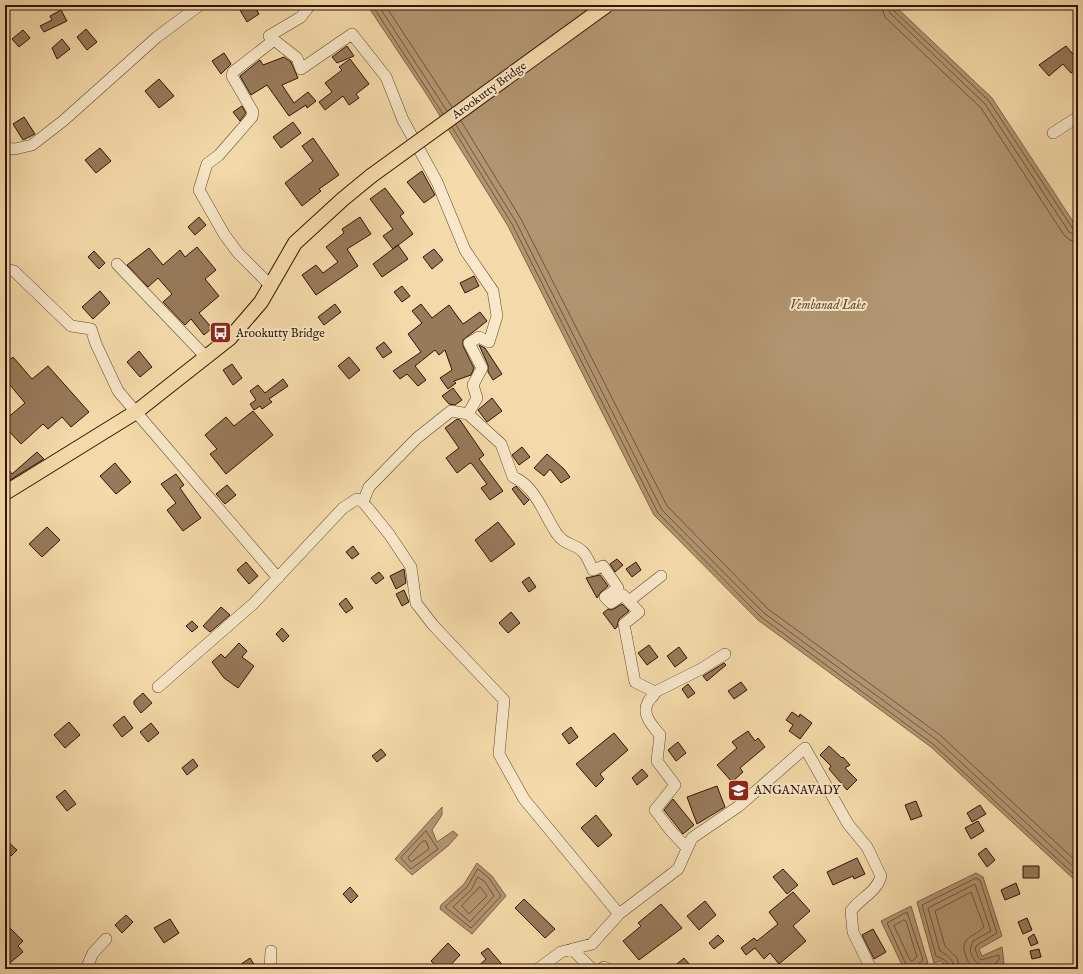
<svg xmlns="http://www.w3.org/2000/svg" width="1083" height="974" viewBox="0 0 1083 974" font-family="'IM FELL English',serif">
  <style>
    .water { fill: #b29671; stroke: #7f6245 }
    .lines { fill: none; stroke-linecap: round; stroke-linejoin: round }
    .shore { stroke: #72543a; stroke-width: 1 }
    .building { fill: #977a5a; stroke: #321303 }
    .minor-casing { stroke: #62452d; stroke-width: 12 }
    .major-casing { stroke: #321303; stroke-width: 16 }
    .minor { stroke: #f8e7c8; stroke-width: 11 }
    .major { stroke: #f4daaa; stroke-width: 14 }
    .major-bridge-casing { stroke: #321303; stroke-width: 16; stroke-linecap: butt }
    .major-bridge { stroke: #f4daaa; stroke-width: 14 }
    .labels { text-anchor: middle; stroke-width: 4; stroke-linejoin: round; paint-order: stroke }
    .street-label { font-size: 12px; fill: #321303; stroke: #f8e7c8 }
    .poi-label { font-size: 12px; fill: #321303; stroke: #f8e7c8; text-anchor: start }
    .water-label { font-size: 13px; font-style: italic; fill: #65472f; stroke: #f8e7c8 }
  </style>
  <rect width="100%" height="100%" fill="#f4daaa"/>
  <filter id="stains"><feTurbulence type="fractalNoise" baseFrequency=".005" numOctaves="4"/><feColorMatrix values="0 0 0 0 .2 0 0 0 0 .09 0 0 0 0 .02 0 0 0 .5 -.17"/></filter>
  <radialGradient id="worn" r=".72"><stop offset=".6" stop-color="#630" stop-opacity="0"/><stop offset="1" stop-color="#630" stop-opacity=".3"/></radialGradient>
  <!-- water -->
  <path class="water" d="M367,5H894L992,98L1078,229V883L931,747L758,620L654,515L508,226L427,95Z
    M442,807V815L432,830L437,842L453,831L458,835L448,846L412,875L395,859Z
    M477,863L492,876L506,896L472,934L440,909L441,905L464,884Z
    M976,873L983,877L1002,936L979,949L982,956L1002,947L1004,963L993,969H941L945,967L941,961L934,963L917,902Z
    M911,906L928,963L916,969H904L881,921Z"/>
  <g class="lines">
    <!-- shore -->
    <path class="shore" d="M372,5L443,114
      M378,5L447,111
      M385,5L452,107
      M881,5L885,17L981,108L1064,235L1070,240L1078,242
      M887,5L890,13L985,104L1069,232L1078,236
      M892,5L893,10L989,101L1073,229L1078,231
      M461,121L521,219L667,506L768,609L940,735L1078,863
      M456,125L516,222L662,510L764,613L937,740L1078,871
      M452,127L512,224L658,513L761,617L933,744L1078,878
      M426,831L438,849L411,869L401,858Z
      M423,841H426L429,849L411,862L408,858Z
      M478,869L489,878L501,896L471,928L445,907L467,887Z
      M478,877L485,882L494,896L470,922L453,907L471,890Z
      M480,887L487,896L469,914L462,906Z
      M904,920L906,921L917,957L912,961L910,960L894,926Z
      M908,969L887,923L907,912L923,960L917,965L915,969
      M948,969C950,960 942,959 936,956L922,905L976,878L980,880L997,933L977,945L975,949L978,957L981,960L999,955V960L993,965L992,969
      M954,969C954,959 947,955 940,951L928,908L975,884L991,931L973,941L970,950C973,959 975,965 986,965V969
      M960,969L957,958L945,946L935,911L971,892L984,927C975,937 958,937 966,956C968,962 970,966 975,969"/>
  </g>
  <!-- building -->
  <path class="building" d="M237,5H254L259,14L247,22Z
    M61,10L67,21L44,32L40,26L52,20L50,16Z
    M86,29L97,42L87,50L77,37Z
    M23,30L30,38L19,47L12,39Z
    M62,39L70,49L57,59L52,48Z
    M347,46L354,56L337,63L332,57Z
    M1066,46L1078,60V68L1071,73L1063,64L1049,76L1039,65Z
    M224,53L231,64L221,74L212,61Z
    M284,57L291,62L298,78L282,85L294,103L308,92L316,101L307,108L306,105L289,116L267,85L251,95L240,76L260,60L263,65Z
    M350,59L369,84L356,94L359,98L349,105L343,96L325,110L319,102L332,92L325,83L342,70L339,67Z
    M159,79L174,96L159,108L145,91Z
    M242,106L246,113L240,121L233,112Z
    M24,117L35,134L23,140L13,124Z
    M293,122L301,133L281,148L273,137Z
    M313,138L339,175L319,189L321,191L302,206L285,183L313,161L302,146Z
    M100,148L111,161L96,173L85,160Z
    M422,171L435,195L424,203L407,182Z
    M385,188L404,213L400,216L413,234L393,249L383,236L393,229L370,199Z
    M199,217L206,225L195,235L188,227Z
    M360,217L371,234L347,249L358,266L316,295L302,275L316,265L323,273L338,262L326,247L344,233L342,229Z
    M398,245L408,259L382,277L373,264Z
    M197,247L216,270L205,279L219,296L199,313L212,328L204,335L191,319L185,325L163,302L172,294L158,278L148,287L127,265L149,248L163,265L180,250L185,257Z
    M434,249L443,260L432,269L423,257Z
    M94,251L105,263L99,269L88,257Z
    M474,276L479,286L465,293L460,283Z
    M402,286L410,296L402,302L394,292Z
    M100,291L110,303L93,319L82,307Z
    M335,304L341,312L324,325L318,317Z
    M421,304L432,318L449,305L463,324L480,312L487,321L463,340V346L474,368L471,375L454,381L456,383L448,389L440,378L452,370L445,350L439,355L435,350L415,366L426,380L418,386L407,374L400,379L393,371L421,352L408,334L422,323L412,311Z
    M384,342L392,352L383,358L376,348Z
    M479,345L485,348L502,374L493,380L488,372V365Z
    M139,351L152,367L140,377L127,362Z
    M13,357L32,379L48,366L89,412L71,427L62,417L48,429L43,424L21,444L5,427V420L25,403L5,379V364Z
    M349,357L360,370L349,379L338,366Z
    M232,364L242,378L233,385L223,370Z
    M283,379L288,386L269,399L272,402L262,409L260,406L254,410L250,404L256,400L250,391L258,385L265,393Z
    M453,388L462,400L455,405L449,404L442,396Z
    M492,398L502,411L487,422L478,410Z
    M253,411L273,435L226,474L210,454L217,449L205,435L226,417L234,426Z
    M457,419L460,420L484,455L479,459L503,491L490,500L481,488L487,484L472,464L470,463L457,473L446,458L459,448L445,428Z
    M522,447L530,457L519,465L512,455Z
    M37,452L44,459L5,483V465L12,474Z
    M547,454L564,469L570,477L561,483L550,469L544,476L534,468Z
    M115,463L131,482L116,494L100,476Z
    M176,474L184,485L180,488L201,518L183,531L167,510L176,503L161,484Z
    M227,485L236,495L225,504L216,494Z
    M516,486L529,500L524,505L512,489Z
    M498,522L515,544L491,562L475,540Z
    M47,527L60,540L42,557L29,544Z
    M353,546L359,554L352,559L346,552Z
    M617,559L623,565L615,572L610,564Z
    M246,562L258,576L249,584L237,570Z
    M636,562L641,570L632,577L626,569Z
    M404,569L406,583L396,589L390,576Z
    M379,572L384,578L376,584L371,578Z
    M600,575L608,586L601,592L597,598L586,578Z
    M529,577L536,587L529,592L522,582Z
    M404,590L409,602L402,606L396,594Z
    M346,598L353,608L346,613L339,604Z
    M622,604L629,611L619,619L617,627L615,629L603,613L608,609L612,610Z
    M221,607L230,615L210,632L203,626Z
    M511,612L520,623L508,633L499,623Z
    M192,621L198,627L192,632L186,626Z
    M282,628L289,636L283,642L276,634Z
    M239,643L247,651L242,657L254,666L238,688L224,678L212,662L221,654L225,658Z
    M649,645L658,657L647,665L638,653Z
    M679,647L687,658L675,667L667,656Z
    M724,663L726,665L707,681L703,676Z
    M741,682L747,690L734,699L728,691Z
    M688,684L695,693L688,698L682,689Z
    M143,693L152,703L141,713L134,704V701Z
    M792,712L799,717L800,714L812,723L800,739L789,731L793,725L786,720Z
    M124,716L133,728L122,737L113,725Z
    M69,722L80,735L65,748L54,735Z
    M151,723L159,733L148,742L140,732Z
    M571,727L578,737L569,744L562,734Z
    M748,731L755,741L758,738L765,747L740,768L743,772L732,782L717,765L737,748L732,742Z
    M614,733L628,750L600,774L604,779L596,787L576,764Z
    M678,742L686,753L676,761L668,750Z
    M829,746L842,758L843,757L850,765L845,768L857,780L847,790L829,769L831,766L820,755Z
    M381,749L386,755L377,762L372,756Z
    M193,759L198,766L187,775L182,768Z
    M642,769L648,776L637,785L632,778Z
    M717,786L725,807L697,824L687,797Z
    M65,790L76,804L67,811L56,797Z
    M673,799L694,825L683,834L664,810Z
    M916,801L922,816L911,820L905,805Z
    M980,805L986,814L972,822L967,813Z
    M596,815L612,835L598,847L581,828Z
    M978,821L984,831L971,839L965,828Z
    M5,839L17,850L11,856L5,850Z
    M986,848L995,860L987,867L978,854Z
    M857,858L865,874L854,879L853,876L833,885L827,872Z
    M1023,866H1039V878H1023Z
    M783,869L798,885L787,894L773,877Z
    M1016,883L1020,894L1005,900L1001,890Z
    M350,887L358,896L351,903L343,894Z
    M793,892L810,911L793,926L806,941L779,964L770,953L764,959L755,948L746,955L741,948L754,938L757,941L778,924L769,912Z
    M524,899L555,929L545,938L515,908Z
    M705,901L716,915L699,930L687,916Z
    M661,904L682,928L639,960L623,941L641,926L638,923Z
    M126,915L133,922L122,933L115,925Z
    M1027,918L1032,930L1023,934L1018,922Z
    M170,919L179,933L164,943L154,928Z
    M5,923L23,941L18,946L23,952L5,967Z
    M873,929L886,952L874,959L862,935Z
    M1034,934L1038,943L1031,946L1028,938Z
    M718,935L724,941L714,949L709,943Z
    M448,943L460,955L447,969H439L431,961Z
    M488,948L506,969H475L486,959L481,953Z
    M1039,949L1041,957L1032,959L1030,951Z
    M250,958L257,969H234Z
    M684,958L690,965L686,969H671Z"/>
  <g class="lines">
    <defs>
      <path id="minor" d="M310,5L301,17L269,36L297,58L301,69L352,34L386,77L403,120L437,182L465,250L493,291L497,316L489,342L479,337L469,343L482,368L473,385L477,398L468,414L451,411L417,438L369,487L363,502
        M1053,133L1078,117
        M5,148L15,149L32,145L63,121L157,37L200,5
        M117,264L206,357
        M5,269L14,271L71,326L91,329L96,344L118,391L278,578
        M271,286L238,253L224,234L199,190L207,164L219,155L252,117L253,112L232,76L233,72L274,40
        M468,414L501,444L513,477C535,485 544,515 557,534C563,544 575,544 582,551C587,555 590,564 593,570L603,566L618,588L605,597L611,603L623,595L639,612L624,624L635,682L655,692C654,697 650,698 648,702C641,715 653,726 660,735L657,761L675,785L655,810L670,830L687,848
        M629,601L661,576
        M158,687L253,604L343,508L357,499L363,502L389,534L411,567L416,603L433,625L504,700L499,754L524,799L619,914L592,944L561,952L538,969
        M655,692L701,669L725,654
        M619,914L678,869L692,838L739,806L805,748L848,824L867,847L881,876C877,892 860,898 851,911L853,932L871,969
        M572,949L592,969
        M86,969L93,953L106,939
        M270,969L271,951
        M601,969L604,967L608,969"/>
      <path id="major" d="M5,493L136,412L230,338L261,302L295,243L343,199L371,176"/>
    </defs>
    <!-- minor casing -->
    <use href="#minor" class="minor-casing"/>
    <!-- major casing -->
    <use href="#major" class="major-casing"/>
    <!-- minor -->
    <use href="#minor" class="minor"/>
    <!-- major -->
    <use href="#major" class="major"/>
    <defs>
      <path id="major-bridge" d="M371,176L607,5"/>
    </defs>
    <!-- major-bridge casing -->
    <use href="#major-bridge" class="major-bridge-casing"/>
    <!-- major-bridge -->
    <use href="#major-bridge" class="major-bridge"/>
  </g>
  <!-- icons -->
  <defs>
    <symbol id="bus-square" viewBox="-11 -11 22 22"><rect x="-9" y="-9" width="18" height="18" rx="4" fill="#8f2418" stroke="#f8e7c8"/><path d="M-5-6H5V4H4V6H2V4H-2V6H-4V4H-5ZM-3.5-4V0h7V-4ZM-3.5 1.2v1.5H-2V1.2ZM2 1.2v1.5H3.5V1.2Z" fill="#fff"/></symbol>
    <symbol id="school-square" viewBox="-11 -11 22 22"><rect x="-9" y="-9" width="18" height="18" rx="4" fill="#8f2418" stroke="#f8e7c8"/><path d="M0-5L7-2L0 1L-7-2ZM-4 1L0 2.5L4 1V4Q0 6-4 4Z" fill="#fff"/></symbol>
  </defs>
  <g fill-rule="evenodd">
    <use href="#bus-square" x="208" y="320" width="25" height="25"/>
    <use href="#school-square" x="726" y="778" width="25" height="25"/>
  </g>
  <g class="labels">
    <!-- street labels -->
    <g class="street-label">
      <text transform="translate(489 90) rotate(-36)" y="4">Arookutty Bridge</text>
    </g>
    <!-- poi labels -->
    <g class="poi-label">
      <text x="236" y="337">Arookutty Bridge</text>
      <text x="754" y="794">ANGANAVADY</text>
    </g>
    <!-- water labels -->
    <g class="water-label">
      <text x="828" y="309">Vembanad Lake</text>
    </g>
  </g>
  <!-- margin -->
  <rect width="1083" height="974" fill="none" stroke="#f4daaa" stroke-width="20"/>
  <rect x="6" y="6" width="1071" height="962" fill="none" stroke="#321303" stroke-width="2"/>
  <rect x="10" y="10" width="1063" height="954" fill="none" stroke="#321303"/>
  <rect width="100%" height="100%" filter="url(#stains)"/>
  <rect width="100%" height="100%" fill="url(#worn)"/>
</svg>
